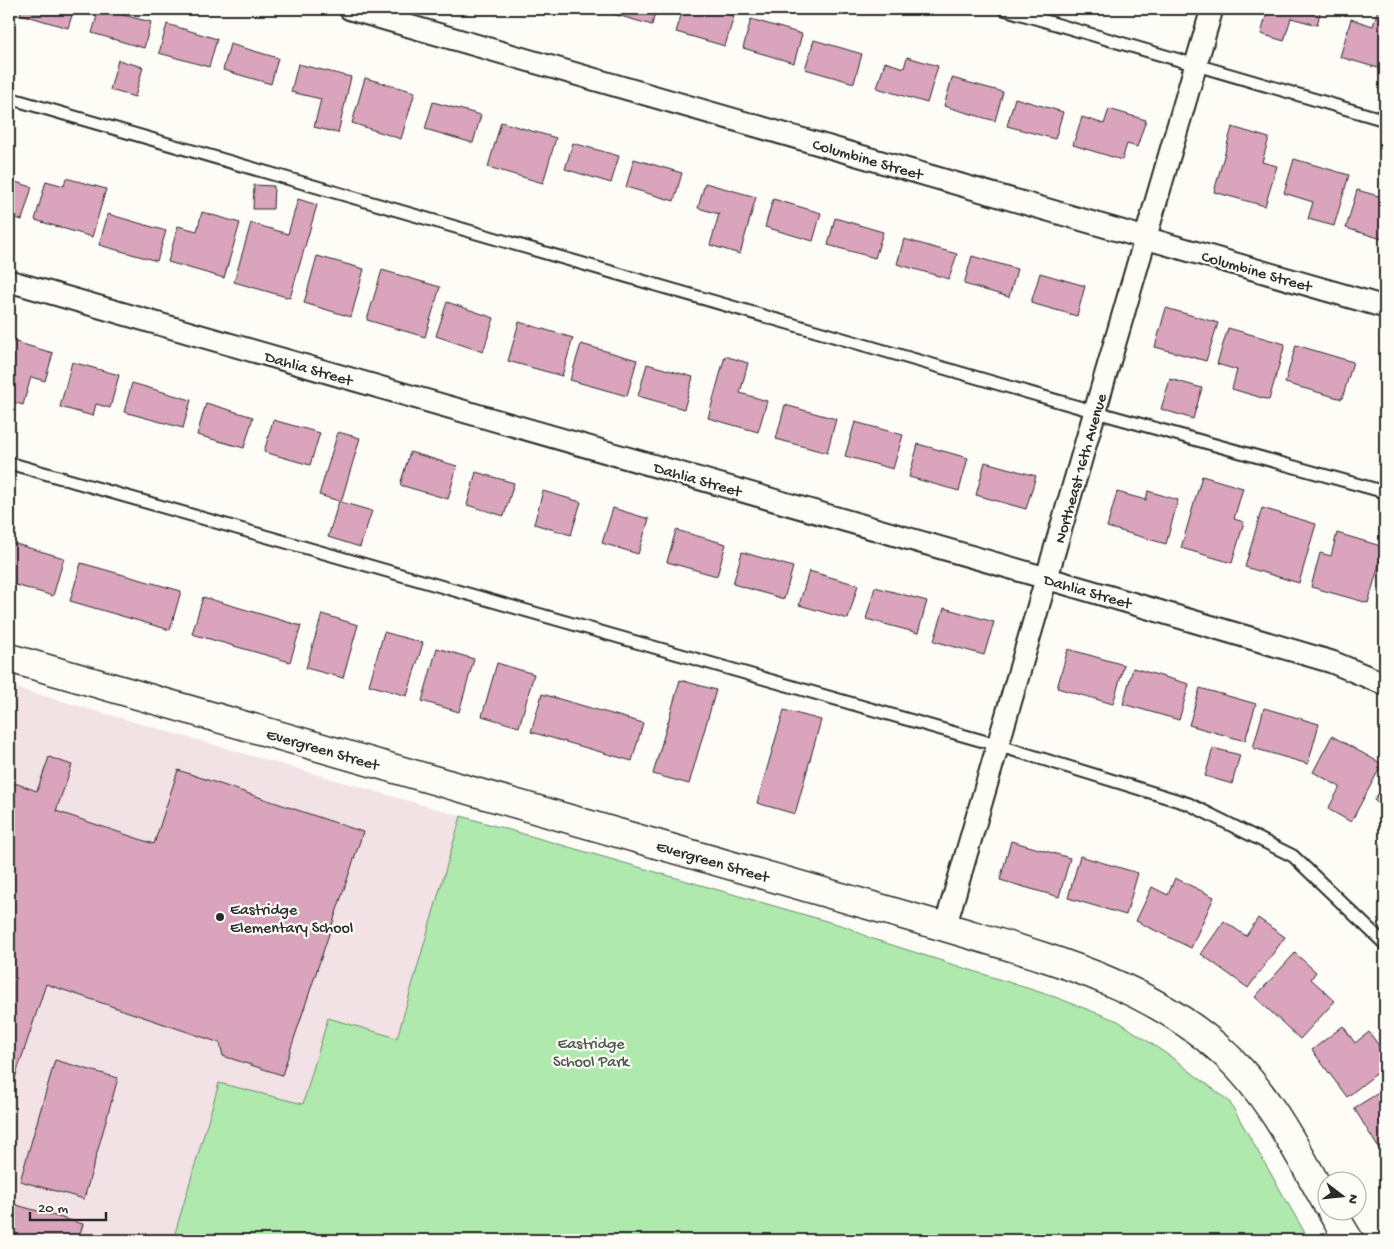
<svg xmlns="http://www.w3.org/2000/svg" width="1394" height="1249" viewBox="0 0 1394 1249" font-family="'Gochi Hand',sans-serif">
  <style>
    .built { fill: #f2e2e5 }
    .green { fill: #afe9ae; stroke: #6d8a6c }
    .building { fill: #d9a4bc; stroke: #2b2b2b }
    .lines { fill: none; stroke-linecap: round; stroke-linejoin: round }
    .lane-casing { stroke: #2b2b2b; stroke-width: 15 }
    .street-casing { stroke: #2b2b2b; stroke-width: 25 }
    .secondary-casing { stroke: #2b2b2b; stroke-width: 31 }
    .lane { stroke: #fdfcf7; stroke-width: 11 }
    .street { stroke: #fdfcf7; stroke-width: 21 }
    .secondary { stroke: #fdfcf7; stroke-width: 28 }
    .poi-dot { fill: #2b2b2b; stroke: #fdfcf7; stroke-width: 2 }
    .labels { text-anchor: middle; stroke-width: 4.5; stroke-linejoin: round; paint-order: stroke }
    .street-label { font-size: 16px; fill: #2b2b2b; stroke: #fdfcf7 }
    .poi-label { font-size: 16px; fill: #2b2b2b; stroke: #fdfcf7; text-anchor: start }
    .park-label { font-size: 16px; fill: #4c5a4c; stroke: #fdfcf7 }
  </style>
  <rect width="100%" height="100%" fill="#fdfcf7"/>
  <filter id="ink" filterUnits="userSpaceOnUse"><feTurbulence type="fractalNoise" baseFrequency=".02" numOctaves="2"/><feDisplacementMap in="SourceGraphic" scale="10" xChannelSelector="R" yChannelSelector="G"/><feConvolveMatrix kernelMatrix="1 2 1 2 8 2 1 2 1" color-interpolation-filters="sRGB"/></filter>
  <g filter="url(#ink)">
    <!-- built -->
    <path class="built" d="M9,686L461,816L397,1038L328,1019L303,1104L219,1083L173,1240H9Z"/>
    <!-- green -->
    <path class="green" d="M461,816L847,927L870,938L1055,997L1118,1021L1174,1059L1229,1101L1309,1240H173L219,1083L303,1104L328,1018L397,1038Z"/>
    <!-- building -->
    <path class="building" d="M22,9H74L68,28L20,14Z
      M99,9L151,22L144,48L92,33Z
      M604,9H656L652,25L603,11Z
      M683,9H708L734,16L725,46L676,32Z
      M1268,9H1321L1317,25L1291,18L1284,41L1261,34Z
      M1378,9H1385V70L1340,57L1351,19L1373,26Z
      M751,19L802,34L794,63L743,48Z
      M167,24L217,39L209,67L159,53Z
      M814,40L862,54L854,83L805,69Z
      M230,44L278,58L271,84L223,70Z
      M907,57L938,66L927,103L877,88L885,62L904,68Z
      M118,60L143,67L135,97L110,90Z
      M298,64L351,77L338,133L314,127L321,99L291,92Z
      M365,78L415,92L401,139L352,123Z
      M952,78L1003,92L995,121L944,106Z
      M1015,98L1063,112L1055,139L1007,126Z
      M433,102L481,115L473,143L425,129Z
      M1109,109L1146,120L1137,147L1127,144L1122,160L1073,145L1082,117L1104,124Z
      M501,122L556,138L543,183L488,167Z
      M1232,127L1269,138L1262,162L1277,166L1265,206L1214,192Z
      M573,143L619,156L611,183L565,169Z
      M634,159L682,173L674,201L626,187Z
      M1294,159L1349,175L1334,226L1308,219L1313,202L1284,193Z
      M66,178L106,189L92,237L35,220L46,181L64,186Z
      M9,180L32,187L22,220L9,216Z
      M705,183L756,197L740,254L710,245L719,214L698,208Z
      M254,185L274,186L273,209H253Z
      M1385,185V240L1346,228L1357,190L1382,197Z
      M298,199L317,205L290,298L234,282L251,223L288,234Z
      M773,199L821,213L813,241L765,227Z
      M202,212L240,223L224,278L168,262L178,226L197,231Z
      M108,214L166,231L157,261L99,245Z
      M835,218L883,232L875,258L828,245Z
      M904,239L957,254L949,279L897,264Z
      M317,256L364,269L351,317L304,303Z
      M972,256L1017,269L1009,297L964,284Z
      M382,270L440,287L425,337L367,320Z
      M1040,273L1085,286L1077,316L1031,303Z
      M447,302L494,318L483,352L436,336Z
      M1166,308L1218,323L1206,361L1155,347Z
      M519,322L573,338L562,376L508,361Z
      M1228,328L1285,344L1269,400L1232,389L1237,370L1217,364Z
      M9,340L53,353L45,381L31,377L23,405L9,401Z
      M581,344L637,360L627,396L570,380Z
      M1296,345L1353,362L1342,399L1285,383Z
      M725,356L748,363L740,393L767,401L758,432L708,418Z
      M72,362L119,375L110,408L96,404L93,416L60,407Z
      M647,364L693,377L684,409L638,396Z
      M1170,379L1202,388L1193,419L1161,409Z
      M132,383L191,400L183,428L124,412Z
      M206,403L253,417L244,448L197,435Z
      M785,405L836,419L827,453L776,439Z
      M273,420L320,433L310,465L264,452Z
      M855,422L903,435L893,469L845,456Z
      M338,432L360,438L341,502L372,511L360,547L328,537L339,501L319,495Z
      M918,444L968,458L959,491L909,477Z
      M410,452L457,466L448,499L400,485Z
      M985,462L1036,476L1026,509L976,495Z
      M476,472L514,483L504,516L467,505Z
      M1202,476L1243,488L1234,519L1244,522L1232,563L1181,548Z
      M543,491L581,502L571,535L534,524Z
      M1148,491L1178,500L1166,544L1107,527L1117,492L1146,500Z
      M613,508L649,519L638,554L602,543Z
      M1262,508L1316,524L1299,583L1245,567Z
      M676,530L726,544L717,576L667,562Z
      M1337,533L1384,547L1368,603L1311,587L1320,553L1331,556Z
      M9,542L64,558L53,596L9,583Z
      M742,552L793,567L784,599L733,584Z
      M81,563L181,591L170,630L70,601Z
      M809,571L858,585L848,619L799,605Z
      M875,587L927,601L918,633L866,619Z
      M203,597L301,626L290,662L192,634Z
      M944,608L994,622L984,655L934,641Z
      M322,614L358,625L343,678L306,668Z
      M384,632L423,643L407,696L369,685Z
      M437,648L474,659L459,712L422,701Z
      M1068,649L1124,665L1113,704L1057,688Z
      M497,663L534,674L519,727L482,716Z
      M1133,668L1189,684L1179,720L1123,704Z
      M680,680L716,690L689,784L653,774Z
      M1200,688L1256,704L1245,741L1189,725Z
      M542,694L643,723L632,761L531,732Z
      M1264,708L1319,724L1308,764L1253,748Z
      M784,710L821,720L795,814L757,803Z
      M1332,736L1382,764L1351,822L1328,809L1340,787L1313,772Z
      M1213,748L1240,755L1232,784L1205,776Z
      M49,757L72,765L56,811L154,844L178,770L363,832L282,1075L223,1056L220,1043L46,984L9,1096V781L37,791Z
      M1385,785V809L1374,800Z
      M1011,841L1070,858L1059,897L1000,880Z
      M1080,856L1138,873L1126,915L1068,898Z
      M1175,878L1214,897L1191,948L1136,921L1152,887L1168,895Z
      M1258,918L1285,937L1248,988L1201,954L1224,921L1246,936Z
      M1295,953L1316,972L1311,979L1335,1001L1300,1039L1255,997Z
      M1343,1026L1355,1043L1369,1032L1385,1054V1067L1347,1097L1312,1050Z
      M55,1060L118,1078L84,1199L20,1181Z
      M1385,1089V1156L1384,1157L1354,1108Z
      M13,1204L83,1224L78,1240H9V1220Z"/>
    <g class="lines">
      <defs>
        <path id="lane" d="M1004,9L1385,120
          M9,98L1096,412L1385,492
          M9,463L997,745L1189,804L1293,856L1385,944"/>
        <path id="street" d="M350,9L1385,307
          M9,281L1046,578L1332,662L1385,684
          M945,927L1212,9"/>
        <path id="secondary" d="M9,658L945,927C1044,957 1148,982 1226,1055C1269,1095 1297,1151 1326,1202
          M1332,1212L1349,1240"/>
      </defs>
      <!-- lane casing -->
      <use href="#lane" class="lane-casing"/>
      <!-- street casing -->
      <use href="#street" class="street-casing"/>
      <!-- secondary casing -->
      <use href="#secondary" class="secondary-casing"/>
      <!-- lane -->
      <use href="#lane" class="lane"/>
      <!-- street -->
      <use href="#street" class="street"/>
      <!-- secondary -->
      <use href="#secondary" class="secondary"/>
    </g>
  </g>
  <!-- markers -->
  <circle class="poi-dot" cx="220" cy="917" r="5"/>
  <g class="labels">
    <!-- street labels -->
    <g class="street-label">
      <text transform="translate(868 158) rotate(16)" y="6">Columbine Street</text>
      <text transform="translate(1257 270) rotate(16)" y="6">Columbine Street</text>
      <text transform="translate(309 367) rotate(16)" y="6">Dahlia Street</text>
      <text transform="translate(1079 468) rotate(-74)" y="6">Northeast 16th Avenue</text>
      <text transform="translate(698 478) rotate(16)" y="6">Dahlia Street</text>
      <text transform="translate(1088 590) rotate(16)" y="6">Dahlia Street</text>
      <text transform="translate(323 748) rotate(16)" y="6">Evergreen Street</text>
      <text transform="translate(713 860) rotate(16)" y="6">Evergreen Street</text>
    </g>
    <!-- poi labels -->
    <g class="poi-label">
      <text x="230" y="914">Eastridge<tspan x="230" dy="18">Elementary School</tspan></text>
    </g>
    <!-- park labels -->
    <g class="park-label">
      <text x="591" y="1048">Eastridge<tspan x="591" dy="18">School Park</tspan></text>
    </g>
  </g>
  <!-- margin -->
  <rect width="1394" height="1249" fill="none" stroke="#fdfcf7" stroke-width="30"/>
  <rect x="15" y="15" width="1364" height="1219" fill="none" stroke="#2b2b2b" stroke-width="2" filter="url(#ink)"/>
  <!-- north arrow -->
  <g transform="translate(1342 1196) rotate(106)"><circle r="24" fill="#fdfcf7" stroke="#a9a8a5"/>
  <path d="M0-4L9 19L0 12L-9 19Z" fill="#2b2b2b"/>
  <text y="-8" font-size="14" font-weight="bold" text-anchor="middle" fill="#2b2b2b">N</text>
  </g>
  <!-- scale -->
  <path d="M30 1212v8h76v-8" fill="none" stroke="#2b2b2b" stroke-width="2.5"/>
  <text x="38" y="1212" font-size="15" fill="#2b2b2b" stroke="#fdfcf7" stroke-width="4" paint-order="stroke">20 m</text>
</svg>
